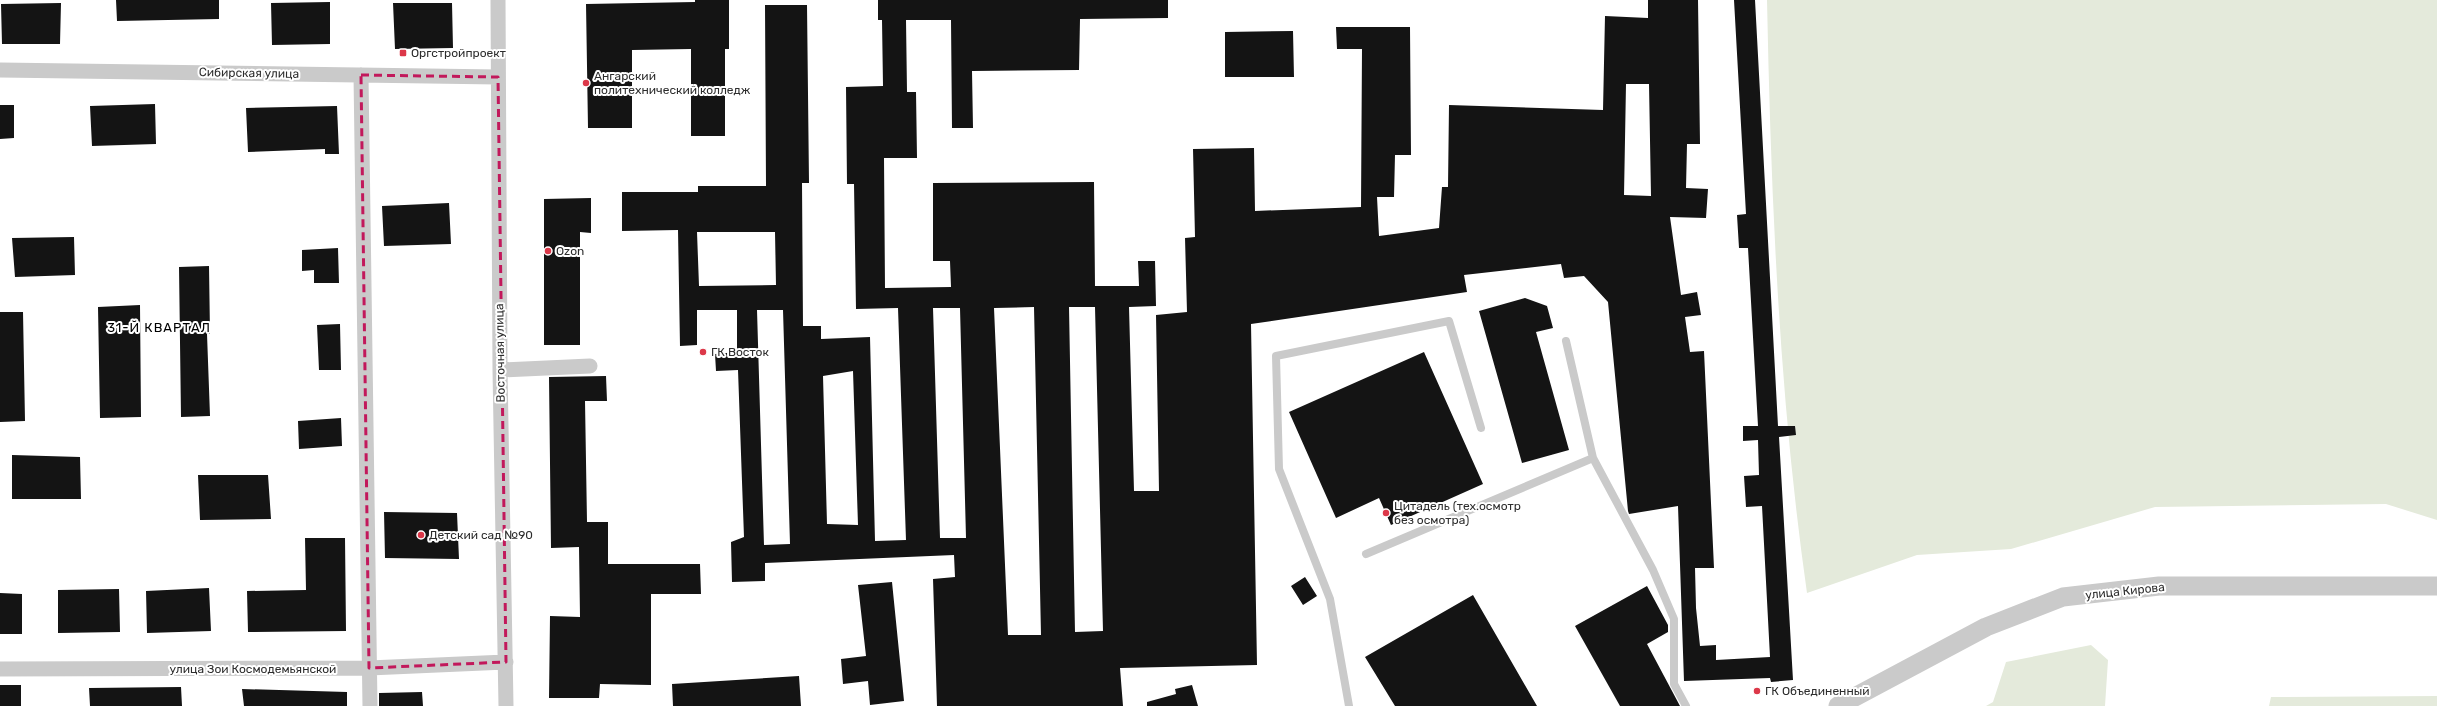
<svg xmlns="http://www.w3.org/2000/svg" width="2437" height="706" viewBox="0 0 2437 706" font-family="Rubik,sans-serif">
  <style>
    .green { fill: #e4eadb }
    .building { fill: #141414; fill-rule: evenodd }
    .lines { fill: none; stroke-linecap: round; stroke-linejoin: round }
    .service { stroke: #cacaca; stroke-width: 8 }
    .minor { stroke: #cacaca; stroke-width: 15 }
    .tertiary { stroke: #cacaca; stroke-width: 19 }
    .marked { fill: none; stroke: #c2185b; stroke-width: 3; stroke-dasharray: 8 5; stroke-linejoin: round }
    .poi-dot { fill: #dc3849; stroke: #fff; stroke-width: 1.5 }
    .labels { text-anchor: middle; stroke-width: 4; stroke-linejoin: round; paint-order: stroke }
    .poi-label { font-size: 12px; fill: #2d2d2d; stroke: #fff; text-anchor: start }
    .street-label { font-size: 12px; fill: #2d2d2d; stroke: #fff }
    .neighbourhood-label { font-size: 13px; letter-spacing: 1px; fill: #000; stroke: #fff }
  </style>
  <rect width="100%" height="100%" fill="#fff"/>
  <!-- green -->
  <path class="green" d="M1767,0H2437V520L2386,504L2155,507L2011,549L1917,555L1807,593C1779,397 1771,198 1767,0Z
    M2091,645L2108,660L2105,706H1986L1993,702L2006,662Z
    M2437,696V706H2269L2271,697Z"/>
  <!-- building -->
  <path class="building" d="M116,0H219V19L117,21Z
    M695,0H729V49H725V136H691V49L632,50V128H588L586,4L695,2Z
    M878,0H1168V18L1080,19L1079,70L972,71L973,128H952L951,20H906L907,92H916L917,158H884L885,288L951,287L950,261H933V183L1094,182L1095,286H1139L1138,261H1155L1156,306L1129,307L1134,491H1159L1156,315L1187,312L1185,238L1195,237L1193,149L1254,148L1255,211L1361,207L1362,49H1337L1336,27H1410L1411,155H1395L1394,197H1377L1379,236L1439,228L1442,187H1448L1449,105L1603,110L1605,16L1648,18V0H1698L1700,144H1687L1686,188L1708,189L1706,218L1670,217L1681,295L1697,292L1701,315L1685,317L1690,352L1704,351L1714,568H1695L1696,608L1700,646L1716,645V660L1770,657L1762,506L1746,507L1744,476L1759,475L1758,440L1743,441V426H1758L1748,248H1739L1737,215L1746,214L1734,0H1755L1778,426H1795L1796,435L1779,437L1793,680L1771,682L1770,678L1684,681L1678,506L1629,514L1628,511L1608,302L1584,276L1564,278L1561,264L1464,275L1467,292L1251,324L1257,665L1120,668L1123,706H937L933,579L955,577L954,555L765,563V581L732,582L731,542L744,537L738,370L716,371L715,354L737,352V310H697V345L680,346L678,230L622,231V192H698V186H766L765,5H807L809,183H802L803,326H821V339L870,337L875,541L906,540L898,308L856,309L854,184H847L846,87L883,86L882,20H878ZM1626,84H1649L1651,196L1624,195ZM697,232H775L776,285L699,286ZM1034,307L1041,635H1008L994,308ZM1069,307H1095L1103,631L1075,632ZM933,308H960L966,538H940ZM757,310H783L790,544L764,545ZM853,371L858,525L827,524L823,376Z
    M330,2V44L272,45L271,3Z
    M61,3L60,44H2L1,4Z
    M393,3H452L453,48L395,49Z
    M1293,31L1294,77H1225V32Z
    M155,104L156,144L92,146L90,106Z
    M0,105H14V138L0,139Z
    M337,106L339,154H325V149L248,152L246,108Z
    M591,198V233L580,232V345H544V199Z
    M449,203L451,244L384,246L382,206Z
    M74,237L75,275L15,277L12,238Z
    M338,248L339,283H314V270L302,271V250Z
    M209,266L210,334H207L210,416L181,417L179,267Z
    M1525,298L1547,306L1553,328L1536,332L1569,450L1522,463L1479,311Z
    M140,305L141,417L100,418L98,307Z
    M0,312H23L25,421L0,422Z
    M340,324L341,370H319L317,325Z
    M1424,352L1483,484L1391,525L1379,498L1336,518L1289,412Z
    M606,376L607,401H585L587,522H608V564H700L701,594H651V685L600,684L599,698H549L550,616L580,617L579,547L551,548L549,377Z
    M341,418L342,446L299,449L298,421Z
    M12,455L80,457L81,499H12Z
    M198,475H268L271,519L200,520Z
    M384,512L457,513L459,559L385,558Z
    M305,538H345L346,631L248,632L247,591L306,590Z
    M1305,577L1317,596L1303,605L1291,586Z
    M892,582L904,701L870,705L868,681L843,684L841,659L866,656L858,585Z
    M1647,586L1668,625V632L1647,644L1680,706H1620L1575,626Z
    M209,588L211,631L147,633L146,591Z
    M119,589L120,632L58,633V590Z
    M0,593L22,594V634H0Z
    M1473,595L1537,706H1395L1365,657Z
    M799,676L801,706H673L672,684Z
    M0,685H21V706H0Z
    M1192,685L1198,706H1147V702L1176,694L1175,689Z
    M181,687L182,706H90L89,688Z
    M242,689L347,692V706H244Z
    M422,692L423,706H379V693Z"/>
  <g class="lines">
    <!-- service -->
    <path class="service" d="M1593,458L1653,570L1674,619V684L1686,706
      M1366,554L1593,458L1566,341
      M1349,706L1330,599L1279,469L1276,356L1449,321L1481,428"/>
    <!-- minor -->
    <path class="minor" d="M498,0L500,370L506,706
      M0,70L498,77
      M361,75L370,706
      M500,370L590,366
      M0,669L369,668L506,662"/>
    <!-- tertiary -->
    <path class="tertiary" d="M1838,706L1986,627L2063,597L2159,586H2437"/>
  </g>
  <!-- marked area -->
  <path class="marked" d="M361,75L498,77L506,662L369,668Z"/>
  <!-- markers -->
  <g class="poi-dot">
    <rect x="399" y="49" width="8" height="8" rx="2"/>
    <circle cx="586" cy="83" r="4"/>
    <circle cx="548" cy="251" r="4"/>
    <circle cx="703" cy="352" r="4"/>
    <circle cx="1386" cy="513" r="4"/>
    <circle cx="421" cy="535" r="4"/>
    <circle cx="1757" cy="691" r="4"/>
  </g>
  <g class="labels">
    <!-- poi labels -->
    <g class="poi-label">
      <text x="411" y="57">Оргстройпроект</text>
      <text x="594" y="80">Ангарский<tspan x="594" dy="14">политехнический колледж</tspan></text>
      <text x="556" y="255">Ozon</text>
      <text x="711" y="356">ГК Восток</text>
      <text x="1394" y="510">Цитадель (тех.осмотр<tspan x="1394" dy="14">без осмотра)</tspan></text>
      <text x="429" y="539">Детский сад №90</text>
      <text x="1765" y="695">ГК Объединенный</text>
    </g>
    <!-- street labels -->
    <g class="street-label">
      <text transform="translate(249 73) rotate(1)" y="4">Сибирская улица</text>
      <text transform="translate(500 353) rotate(-91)" y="4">Восточная улица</text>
      <text transform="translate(2125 591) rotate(-6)" y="4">улица Кирова</text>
      <text x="253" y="673">улица Зои Космодемьянской</text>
    </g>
    <!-- neighbourhood labels -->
    <g class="neighbourhood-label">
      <text x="159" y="332">31-Й КВАРТАЛ</text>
    </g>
  </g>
</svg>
